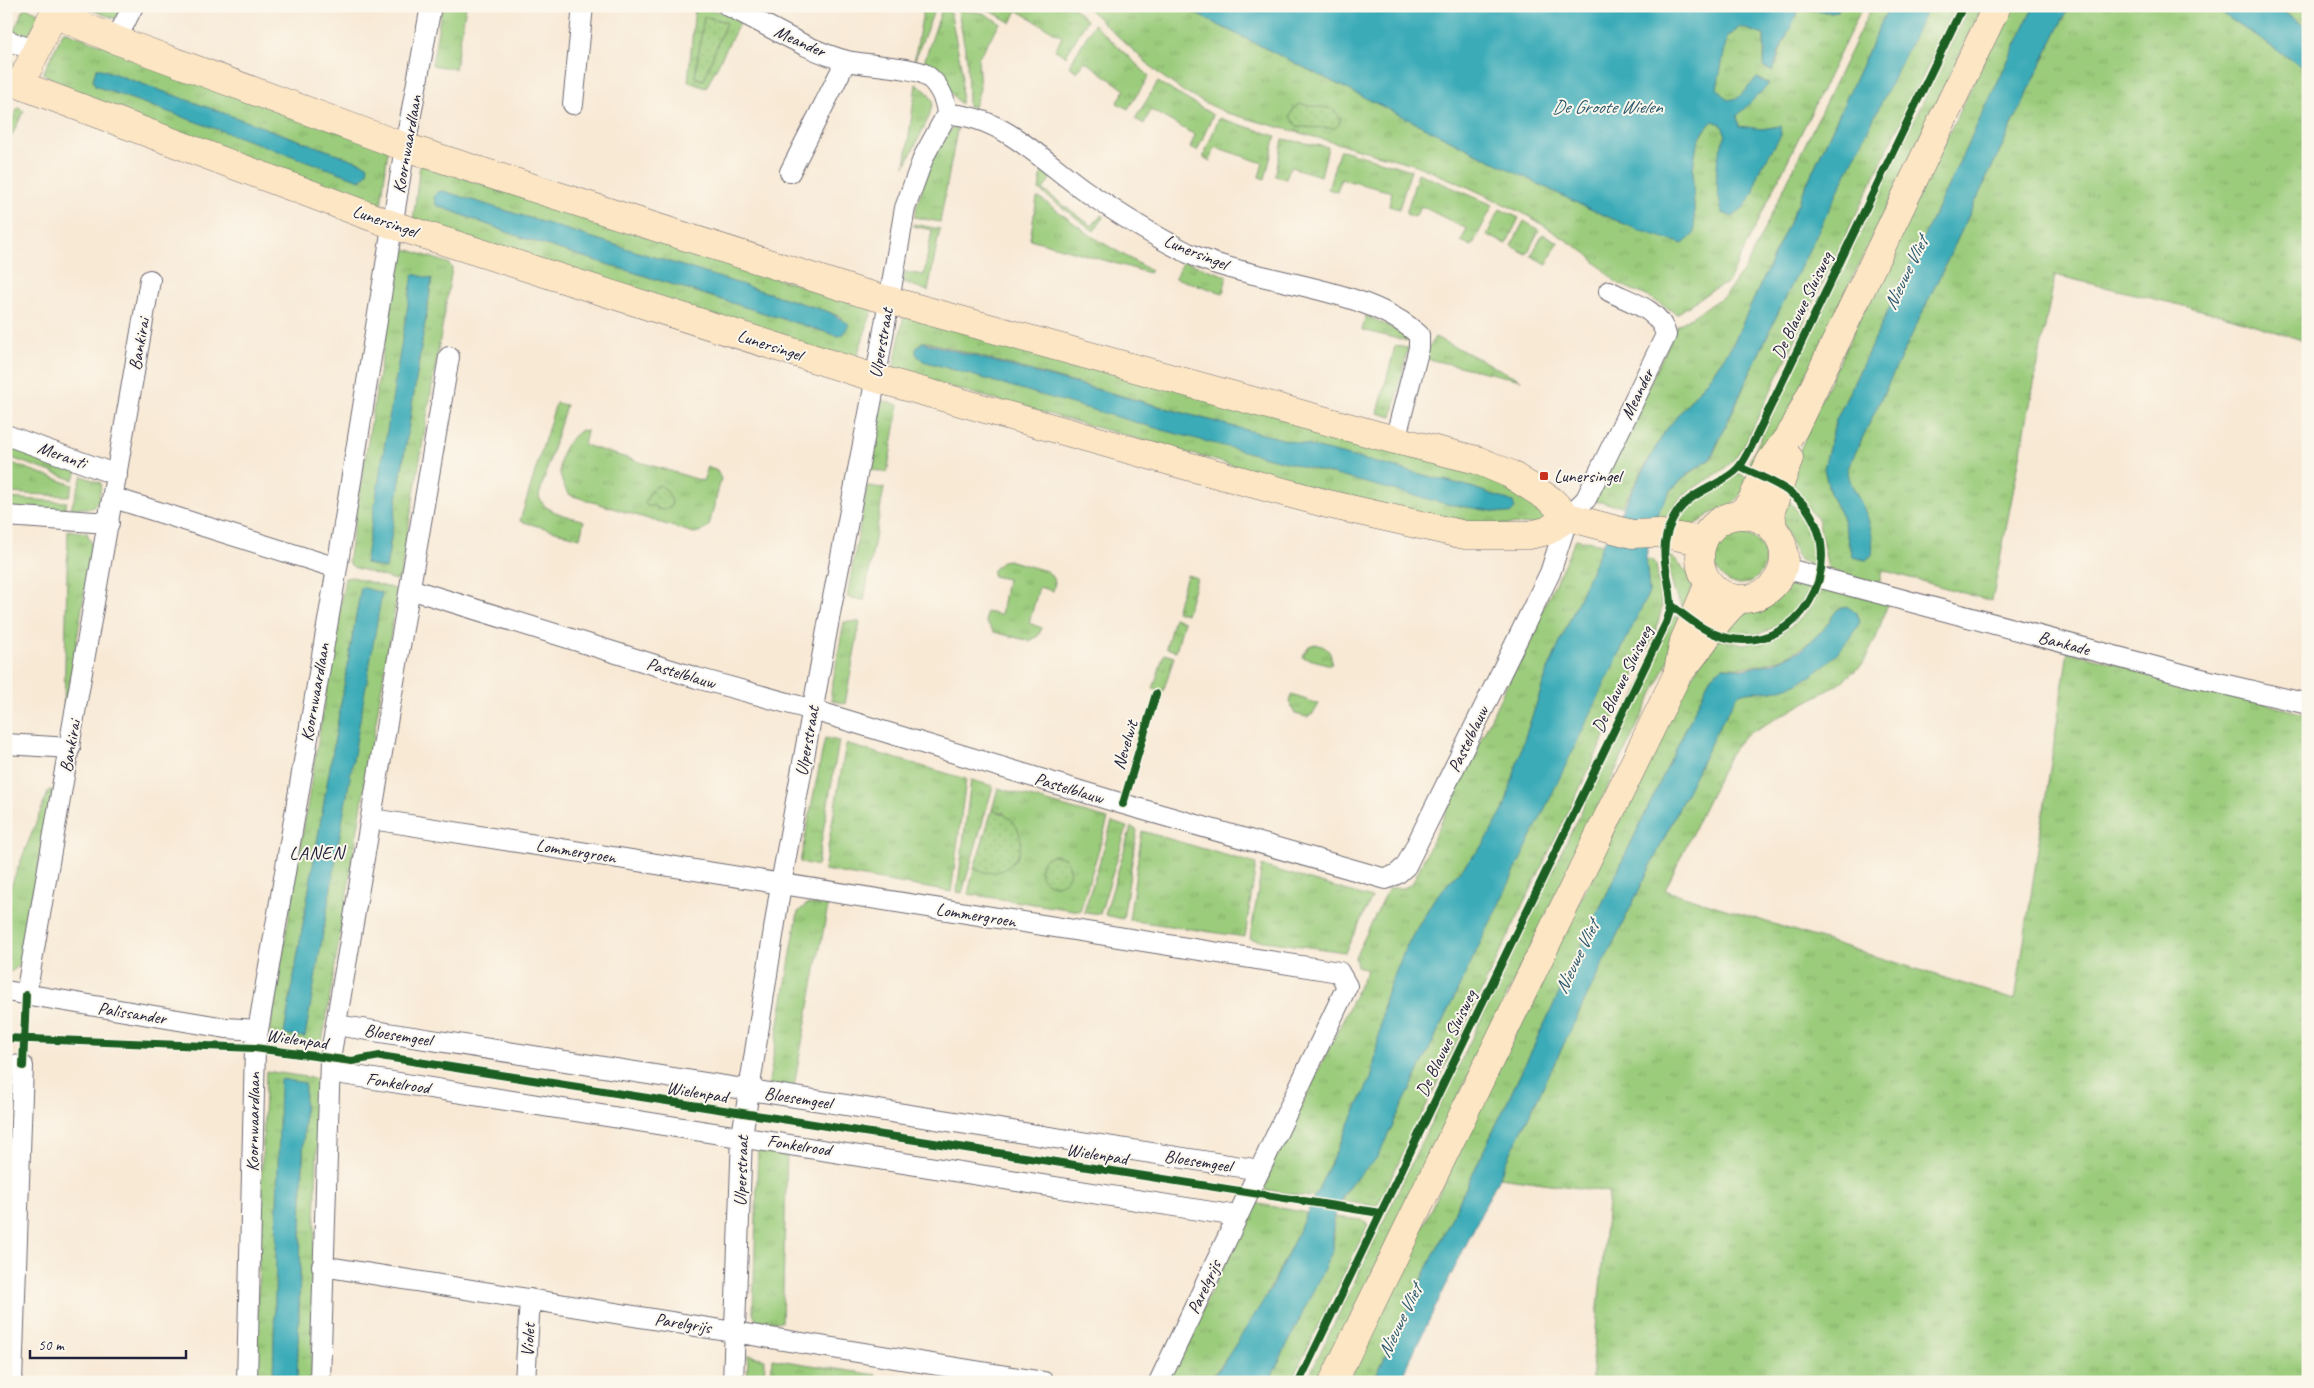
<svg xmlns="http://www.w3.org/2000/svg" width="2314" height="1388" viewBox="0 0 2314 1388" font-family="Caveat,sans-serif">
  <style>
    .grass { fill: url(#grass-tufts); stroke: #5e775b; fill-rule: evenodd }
    .park { fill: url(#park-dots); stroke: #5e775b }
    .water { fill: #3babb8; stroke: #2e667a }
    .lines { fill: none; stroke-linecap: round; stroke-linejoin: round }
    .street-casing { stroke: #6d6871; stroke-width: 22 }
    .secondary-casing { stroke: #6d6871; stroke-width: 29 }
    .street { stroke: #fff; stroke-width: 20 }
    .secondary { stroke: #fce6c4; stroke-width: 28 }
    .cycleway-casing { stroke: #fbf7ec; stroke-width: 11 }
    .cycleway { stroke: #1b5e20; stroke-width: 8 }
    .poi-dot { fill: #c8321e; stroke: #fbf7ec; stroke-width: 2 }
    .labels { text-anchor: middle; stroke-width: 4; stroke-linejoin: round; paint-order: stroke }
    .street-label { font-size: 18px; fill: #22223b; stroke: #fbf7ec }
    .poi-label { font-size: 18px; fill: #22223b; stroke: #fbf7ec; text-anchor: start }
    .water-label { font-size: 19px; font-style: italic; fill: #2c596d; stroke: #fbf7ec }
    .neighbourhood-label { font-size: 19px; letter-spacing: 1px; fill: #22223b; stroke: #fbf7ec }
  </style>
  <defs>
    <pattern id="grass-tufts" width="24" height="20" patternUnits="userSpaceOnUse" patternTransform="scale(1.25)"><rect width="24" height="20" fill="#9bcc7b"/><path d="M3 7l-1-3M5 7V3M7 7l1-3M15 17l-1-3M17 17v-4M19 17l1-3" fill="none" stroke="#85af6b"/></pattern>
    <pattern id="park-dots" width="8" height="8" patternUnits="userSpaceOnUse" patternTransform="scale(1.25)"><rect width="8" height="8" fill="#9bcc7b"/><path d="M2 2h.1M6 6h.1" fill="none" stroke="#85af6b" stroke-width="1.8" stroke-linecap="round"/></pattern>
  </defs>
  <rect width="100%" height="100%" fill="#fbf7ec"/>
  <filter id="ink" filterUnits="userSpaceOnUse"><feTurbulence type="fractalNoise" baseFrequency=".02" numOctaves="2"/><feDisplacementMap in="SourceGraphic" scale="10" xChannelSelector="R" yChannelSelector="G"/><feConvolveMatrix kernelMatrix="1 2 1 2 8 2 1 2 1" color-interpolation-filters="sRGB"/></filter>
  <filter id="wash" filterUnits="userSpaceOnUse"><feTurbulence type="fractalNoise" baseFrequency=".0096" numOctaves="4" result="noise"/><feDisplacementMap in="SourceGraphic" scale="20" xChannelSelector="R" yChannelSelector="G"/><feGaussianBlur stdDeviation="1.12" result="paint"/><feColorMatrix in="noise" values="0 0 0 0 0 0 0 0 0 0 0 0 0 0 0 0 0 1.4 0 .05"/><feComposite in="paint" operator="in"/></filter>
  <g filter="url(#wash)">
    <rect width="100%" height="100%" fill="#f8e9d5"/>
    <!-- grass -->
    <path class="grass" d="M81,6H122L116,19Z
      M442,6H466L455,69L432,65Z
      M695,6L722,12L741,20L706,88L688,82ZM705,17L726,22L703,80L695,77Z
      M924,6H936L914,62Z
      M943,6H947L951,15L962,71L961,104C944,90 948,71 923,65Z
      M974,6H1072L1087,20L1066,56L1055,50L1062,37L1017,10L1011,23L987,9Z
      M1085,6H1180L1581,205L1636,229L1695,222C1693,188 1686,146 1713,121L1721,124L1726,135L1722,143L1753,192L1758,173L1781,135L1780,126L1762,129L1739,127L1737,116L1769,83L1757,78L1738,98L1728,100L1716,88L1727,38L1740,27L1764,35V68L1776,66C1779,46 1792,29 1798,9C1812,8 1823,14 1837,11L1840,6H1863L1728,283L1712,290L1677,314L1649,297L1617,283L1586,253L1529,216L1466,186L1413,164L1227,113L1187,94L1159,74Z
      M1872,6H1889L1733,344L1712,374L1665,431L1622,506L1594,501L1677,326L1724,296L1745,269Z
      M1928,6H1957L1745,444C1725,476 1710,475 1683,496C1676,503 1671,513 1663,520L1656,519C1662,492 1689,473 1711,459L1775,319Z
      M1969,6H1983L1769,452L1757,473L1750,469L1749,462Z
      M2010,6H2034L1836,420L1824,468L1830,494L1843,519L1852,557L1866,560L1858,496L1848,479V468L2069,6H2211L2308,71V342L2230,317L2055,275L1992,601L1882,570L1879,585L1828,569L1818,519L1786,486L1816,410Z
      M2274,6H2308V28Z
      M25,7L41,14L29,34L23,36L12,34Z
      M958,10L983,13L1000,23L978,58L980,89L974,107L968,106L967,60Z
      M1094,24L1149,76L1128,109L1117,103L1125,90L1085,61L1077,72L1069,66Z
      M64,31L388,150L381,206L86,105L43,73ZM98,68L365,164L368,166L363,179L95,86L93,80L96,69Z
      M6,52C21,62 12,81 6,95Z
      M1158,82L1213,115L1197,151L1190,148L1195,135L1151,110L1144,124L1135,119Z
      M916,84L926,91L933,101L929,117L905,166Z
      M18,108L24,111L6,147V132Z
      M1219,118L1276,136L1265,179L1259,177L1263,163L1215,147L1210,161L1203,157Z
      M958,125L940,222L914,217C920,194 935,135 958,125Z
      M1283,139L1328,147L1321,176L1290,167L1286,179L1275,176Z
      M1342,150L1411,170L1399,209L1389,206L1392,192L1341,179L1337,192L1328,189L1339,151Z
      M420,164L873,309L855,362L413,221ZM443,191L829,312L841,317L838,336L523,238L436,205Z
      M1042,171L1051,177L1043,190L1092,226L1102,214L1104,216L1094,231L1039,190Z
      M1418,173L1493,205L1472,246L1461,241L1467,229L1421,206L1415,217L1406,214Z
      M1037,198H1040L1093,237L1151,271L1149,273L1030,239Z
      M1500,209L1519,218L1506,244L1487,235Z
      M1524,221L1539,230L1527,254L1511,246Z
      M913,224L940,229L928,291L903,282L905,272L924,275L932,230L913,226Z
      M1543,234L1558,242L1547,264L1531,256Z
      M403,248L448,263L452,268L400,578L395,580L353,567L348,562L396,271ZM432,278L386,569H385L365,563Z
      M1183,261L1227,276L1223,293L1175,278Z
      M904,314L1471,464L1549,510L1544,525L1440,523L893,371ZM922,342H928L1231,426L1471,487L1513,502L918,357L916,349Z
      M1366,315L1406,335L1407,341L1362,330Z
      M1435,337L1521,380L1423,358Z
      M1395,346L1408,348L1392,417L1378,413Z
      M881,400L899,405L887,473L870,469Z
      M556,403L566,405L539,496C543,513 569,516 584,521L580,538L520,521Z
      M581,430L587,431L584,445L703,481L708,467L717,471L721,479L709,526L703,531L694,533L570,495C552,474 559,445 581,430Z
      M6,445L77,470L74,480L6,456Z
      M6,461L73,485L69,496L6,493Z
      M1739,473L1752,480L1732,505L1710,514L1693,526L1674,529C1687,500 1716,491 1739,473Z
      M82,476L101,483L99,500L92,508H71Z
      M867,486L884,488L864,600L847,597Z
      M1785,496C1805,519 1818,535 1815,568L1800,560L1791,544L1781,517Z
      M6,498L67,502L64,512L6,508Z
      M68,530L87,533L92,545L66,708L64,707Z
      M1715 559a25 25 0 1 1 50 0a25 25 0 1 1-50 0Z
      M1576,539L1603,544L1548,670L1523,743L1504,809L1484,844L1434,899L1406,947L1385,998L1372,1076L1314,1198L1261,1189L1367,970L1357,966L1355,957L1389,888H1403L1412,884Z
      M1668,556C1674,558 1677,562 1681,566C1697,580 1692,595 1689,614C1673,597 1670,580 1668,556Z
      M1650,559L1656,564L1662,607L1656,631L1379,1203L1375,1206L1341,1201L1351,1183L1377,1157C1469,969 1557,780 1649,592L1646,560Z
      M1008,560L1046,571L1050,574L1055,582L1053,591L1039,587L1029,623L1042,628L1038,636L1030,641L994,632L986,622V612L1001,615L1007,579L993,576V570L1002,561Z
      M1187,575L1197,578L1186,614L1176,611Z
      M352,577L398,590L322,1043L269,1036L345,578ZM361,588L305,1037L284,1034Z
      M1813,579C1808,604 1775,635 1749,635C1738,635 1728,632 1717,631L1734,615L1761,608L1779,596L1791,584Z
      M1821,586L1888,603L1876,638L1863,664L1836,686L1744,736L1730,754L1665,890L2015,1000L2068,651L2308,715V1382H1591L1609,1192L1499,1177L1716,732L1737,696L1742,692L1773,691L1860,622L1857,613L1840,608C1832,614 1829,625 1821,632C1793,659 1761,669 1723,667L1711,676L1373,1382H1348L1660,734L1713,638L1745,644L1778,635L1800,619L1812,605Z
      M1677,616L1686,623L1654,691L1320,1382H1306L1626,718L1672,618Z
      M1174,618L1184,621L1176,651L1166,648Z
      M844,622H860L845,704L832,700L831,692Z
      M1315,644C1327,646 1333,653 1331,665L1302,657L1309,646Z
      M1164,654L1174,657L1163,692L1153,689Z
      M1291,695L1319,704L1313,714L1307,717L1295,714L1289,702Z
      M825,738L839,741L817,866L800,862Z
      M846,744L966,779L951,892L824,870Z
      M971,780L993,786L962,893L957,892Z
      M998,788L1108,819L1080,911L968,894L974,869C992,876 1007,871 1018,855L1004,813L992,810ZM1064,857C1074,870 1070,881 1055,885Z
      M49,790H53L19,966L6,975V898Z
      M1112,822L1127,827L1100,914L1084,912Z
      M1131,827L1137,830L1123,919L1105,915Z
      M1142,831L1256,864L1245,937L1129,920Z
      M1262,866L1372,898L1345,952L1250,939Z
      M807,904L828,906L793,1091L768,1087L798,912Z
      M266,1071L319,1079L311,1382H297L305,1084L281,1079L273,1382H256L260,1207Z
      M758,1145L787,1151L782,1322L757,1320L753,1314Z
      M1254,1203L1307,1213C1279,1272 1251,1333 1207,1382H1167Z
      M1335,1217L1362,1220L1368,1225L1291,1382H1269L1333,1250Z
      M748,1355L765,1359L764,1382H747Z
      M772,1359L876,1375L875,1382H771Z"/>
    <!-- park -->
    <path class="park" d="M704,17L726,22L704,80L695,77Z
      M1300,104L1333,109L1340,117L1339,124L1335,128L1298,127L1290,117L1293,109Z
      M659,485C666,487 672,498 672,505L665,510L657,509L655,506H647L645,503L652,489Z
      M992,810C1043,823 1019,888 974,869Z
      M1040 870a15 15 0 1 1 30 0a15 15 0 1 1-30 0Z"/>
    <!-- water -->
    <path class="water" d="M1180,6H1840L1838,11C1823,14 1812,8 1798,9C1793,24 1787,35 1780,49C1776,56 1777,64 1772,71L1764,68L1765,50L1764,35L1740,27L1727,38L1717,88L1728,100L1738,98L1757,78L1769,84L1737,116L1739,126L1762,129L1780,126L1781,135L1758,173L1754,192L1744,207L1733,217L1722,213C1716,184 1712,163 1726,135L1721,124L1713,121C1682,148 1697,197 1694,234L1683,244L1636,229L1581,205Z
      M1889,6H1929L1775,319L1710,459L1689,473L1671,490L1657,514L1646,556L1649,592L1377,1158L1351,1183L1343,1195L1333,1221V1250L1269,1382H1207L1221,1367L1271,1289L1372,1076L1385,998L1406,947L1434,899L1484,844L1504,809L1523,743L1548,670L1601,548L1665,431L1712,374L1733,344Z
      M2034,6H2069L1848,468C1848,480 1853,487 1858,497C1868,515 1875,535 1872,555L1866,560L1852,557L1843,519L1830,494L1824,468L1836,420Z
      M2211,6H2274L2308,28V71Z
      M98,68L365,164L368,166L367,173L360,180L95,86L93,80L96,69Z
      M443,191L829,312L849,324L843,335L838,336L523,238L436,205L434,197L437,192Z
      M413,274L432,279L386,569L365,563Z
      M922,342L1231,426L1471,487L1513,502L1515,509L1510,514L1447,504L1166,431L923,361L916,354V349Z
      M361,587L382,593L305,1037L284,1034Z
      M1848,607L1857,613L1860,622C1841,654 1810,686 1771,691C1760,692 1746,689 1737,696L1716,732L1399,1382H1373L1711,676L1723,667L1745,669L1773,663L1801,650L1823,630L1836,611L1840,608Z
      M280,1079L305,1083L297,1382H273Z"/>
  </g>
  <g filter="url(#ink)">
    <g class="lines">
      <defs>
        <path id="street" d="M728,6C767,24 805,50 847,61C864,65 915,67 926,75C939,84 946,100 947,114
          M6,40L36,51
          M116,40L133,6
          M573,104L583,6
          M947,114C1001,115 1043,161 1084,190C1117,213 1152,235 1188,253C1254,284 1366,285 1419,335V348L1395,440
          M790,172L846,61
          M6,435L117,475
          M114,498L337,568
          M6,516L109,523
          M1784,568L2193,677L2308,704
          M410,589L697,678L813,710L1123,804L1386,879L1397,874L1406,866L1550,573L1568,517L1586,499L1666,335C1660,309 1630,302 1609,291
          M6,744L70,748
          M372,819L1339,972L1347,986L1159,1382
          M6,991L226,1028L258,1030
          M26,995L150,280
          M336,1025L1260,1170
          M6,1065L23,1066L12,1382
          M330,1072L1237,1216
          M322,1266L1044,1382
          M247,1382L255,1048L337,568L405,147L431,6
          M320,1382L330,1059L449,357
          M525,1382L530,1299
          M733,1382L742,1136L781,884L831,608L873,393L905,208L924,156L947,114"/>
        <path id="secondary" d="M57,6L23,79V86L393,225L875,378L1191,467L1328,504L1465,535H1529L1547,531L1568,517
          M54,14L116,40L405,147L859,292L1395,440L1477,460L1510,474L1551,500L1568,517L1632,534L1656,533L1703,541
          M1700 557a42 42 0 1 1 84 0a42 42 0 1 1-84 0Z
          M1739,515L1750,504L1770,462L1794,429L1997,6
          M1773,527L1771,511L1789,458
          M1683,668C1703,646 1715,619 1738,600
          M1333,1382L1677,675L1684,641L1709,583"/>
      </defs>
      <!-- street casing -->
      <use href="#street" class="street-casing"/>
      <!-- secondary casing -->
      <use href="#secondary" class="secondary-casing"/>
      <!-- street -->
      <use href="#street" class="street"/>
      <!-- secondary -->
      <use href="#secondary" class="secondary"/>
      <defs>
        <path id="cycleway" d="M1671,605C1689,619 1704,632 1727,638C1799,654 1848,567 1807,509C1791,487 1762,478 1740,467
          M1123,804L1156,694
          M6,1038L255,1048L352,1061L380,1056L1380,1213
          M23,1066L26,995
          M1299,1382L1666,623C1668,617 1671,610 1671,604C1670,574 1656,553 1672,521C1686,492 1712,490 1734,472C1742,466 1746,455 1751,447L1963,6"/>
      </defs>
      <!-- cycleway casing -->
      <use href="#cycleway" class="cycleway-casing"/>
      <!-- cycleway -->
      <use href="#cycleway" class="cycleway"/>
    </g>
  </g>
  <!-- markers -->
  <rect class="poi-dot" x="1539" y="471" width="10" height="10" rx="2.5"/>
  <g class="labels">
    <!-- street labels -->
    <g class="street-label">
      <text transform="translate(800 41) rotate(24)" y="6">Meander</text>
      <text transform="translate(407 144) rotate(-80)" y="6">Koornwaardlaan</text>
      <text transform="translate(385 221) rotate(19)" y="6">Lunersingel</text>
      <text transform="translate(1196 252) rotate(22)" y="6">Lunersingel</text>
      <text transform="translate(1802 305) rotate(-64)" y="6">De Blauwe Sluisweg</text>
      <text transform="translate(881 343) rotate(-80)" y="6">Ulperstraat</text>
      <text transform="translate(139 344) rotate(-80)" y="6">Bankirai</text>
      <text transform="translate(770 345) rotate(18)" y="6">Lunersingel</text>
      <text transform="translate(1637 394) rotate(-64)" y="6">Meander</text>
      <text transform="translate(62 455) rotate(20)" y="6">Meranti</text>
      <text transform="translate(2064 643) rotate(15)" y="6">Bankade</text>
      <text transform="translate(681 673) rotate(17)" y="6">Pastelblauw</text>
      <text transform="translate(1622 679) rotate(-64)" y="6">De Blauwe Sluisweg</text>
      <text transform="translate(315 692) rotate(-80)" y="6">Koornwaardlaan</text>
      <text transform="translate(1468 739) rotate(-64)" y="6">Pastelblauw</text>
      <text transform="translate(807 741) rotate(-80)" y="6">Ulperstraat</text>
      <text transform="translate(1125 745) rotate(-73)" y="6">Nevelwit</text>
      <text transform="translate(70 746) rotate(-80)" y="6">Bankirai</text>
      <text transform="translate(1069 788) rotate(17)" y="6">Pastelblauw</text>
      <text transform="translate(576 851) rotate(9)" y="6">Lommergroen</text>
      <text transform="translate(976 915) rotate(9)" y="6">Lommergroen</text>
      <text transform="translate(132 1013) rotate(9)" y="6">Palissander</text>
      <text transform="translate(398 1035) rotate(9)" y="6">Bloesemgeel</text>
      <text transform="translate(297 1039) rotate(8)" y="6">Wielenpad</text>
      <text transform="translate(1446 1043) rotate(-64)" y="6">De Blauwe Sluisweg</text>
      <text transform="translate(398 1083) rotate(9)" y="6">Fonkelrood</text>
      <text transform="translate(697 1092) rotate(9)" y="6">Wielenpad</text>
      <text transform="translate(798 1098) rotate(9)" y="6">Bloesemgeel</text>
      <text transform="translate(253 1122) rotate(-89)" y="6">Koornwaardlaan</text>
      <text transform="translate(799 1145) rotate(9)" y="6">Fonkelrood</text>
      <text transform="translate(1097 1154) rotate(9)" y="6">Wielenpad</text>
      <text transform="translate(1198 1161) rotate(9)" y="6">Bloesemgeel</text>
      <text transform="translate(741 1171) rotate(-88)" y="6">Ulperstraat</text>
      <text transform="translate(1204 1287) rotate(-65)" y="6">Parelgrijs</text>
      <text transform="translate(683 1323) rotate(9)" y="6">Parelgrijs</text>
      <text transform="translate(528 1340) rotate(-87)" y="6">Violet</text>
    </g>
    <!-- poi labels -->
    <g class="poi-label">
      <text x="1554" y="482">Lunersingel</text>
    </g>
    <!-- water labels -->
    <g class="water-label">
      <text x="1607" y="113">De Groote Wielen</text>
      <text transform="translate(1905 273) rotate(-64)" y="7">Nieuwe Vliet</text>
      <text transform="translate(1576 957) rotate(-64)" y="7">Nieuwe Vliet</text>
      <text transform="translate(1399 1321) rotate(-64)" y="7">Nieuwe Vliet</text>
    </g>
    <!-- neighbourhood labels -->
    <g class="neighbourhood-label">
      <text x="317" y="859">LANEN</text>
    </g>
  </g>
  <!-- margin -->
  <rect width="2314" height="1388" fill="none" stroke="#fbf7ec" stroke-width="25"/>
  <!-- scale -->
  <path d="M30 1350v8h156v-8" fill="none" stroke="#22223b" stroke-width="2.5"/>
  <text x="38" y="1350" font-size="15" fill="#22223b" stroke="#fbf7ec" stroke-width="4" paint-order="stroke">50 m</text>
</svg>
